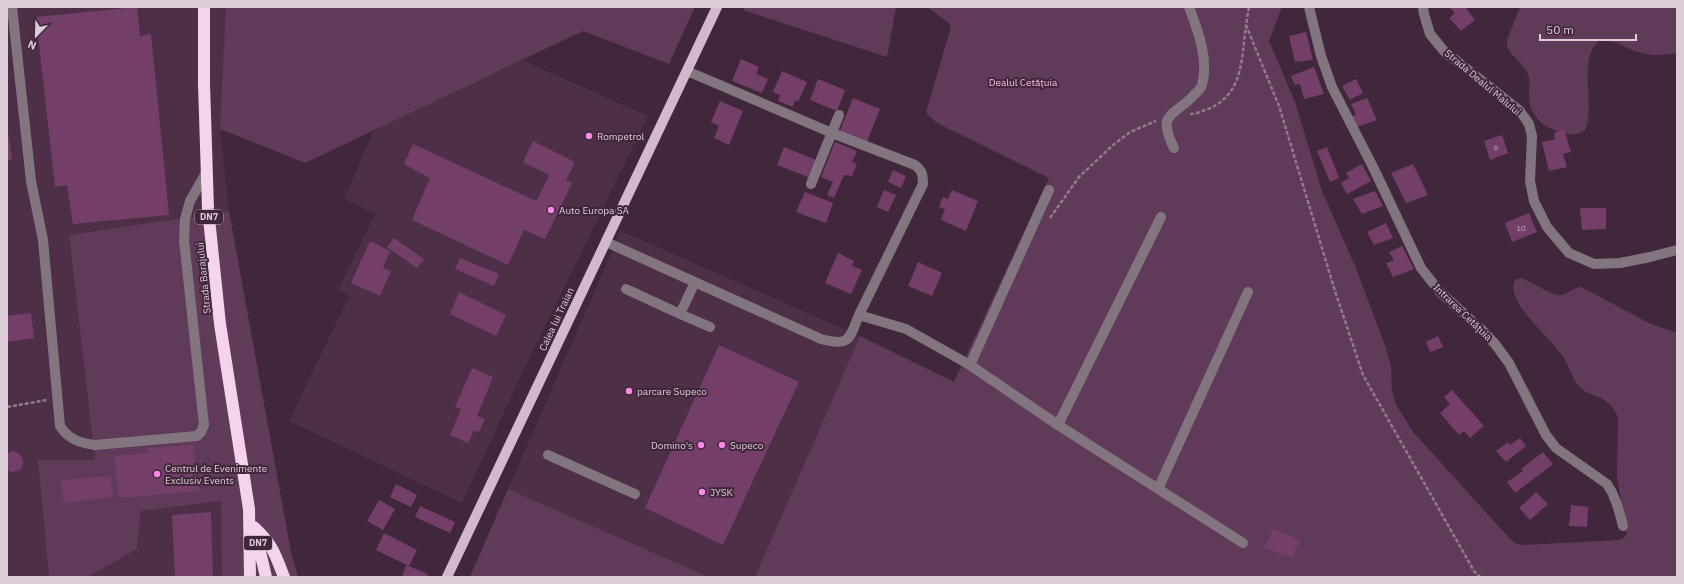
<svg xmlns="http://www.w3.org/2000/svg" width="1684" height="584" viewBox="0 0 1684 584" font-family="'IBM Plex Sans',sans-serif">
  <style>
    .built { fill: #4d2f47 }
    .green { fill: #603b59 }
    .building { fill: #733f69 }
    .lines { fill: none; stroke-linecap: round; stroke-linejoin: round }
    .path { stroke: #8f7b8b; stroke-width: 2.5; stroke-dasharray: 4 2; stroke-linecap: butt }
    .minor { stroke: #82757f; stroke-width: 10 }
    .major { stroke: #d3b9cd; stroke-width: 10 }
    .highway { stroke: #f4d3ec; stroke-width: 12 }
    .poi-dot { fill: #fb87e6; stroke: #40273b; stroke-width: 1.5 }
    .labels { text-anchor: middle; stroke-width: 4; stroke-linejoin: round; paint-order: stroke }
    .number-label { font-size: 8px; fill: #c2a9bc }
    .shield { fill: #40273b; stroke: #ad9aa9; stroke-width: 1 }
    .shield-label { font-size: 9px; font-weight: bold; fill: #dcccd8 }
    .park-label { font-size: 10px; fill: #ffbef1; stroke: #40273b }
    .street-label { font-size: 10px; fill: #dcccd8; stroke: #40273b }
    .poi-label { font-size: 10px; fill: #dcccd8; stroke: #40273b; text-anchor: start }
  </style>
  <rect width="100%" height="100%" fill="#40273b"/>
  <!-- built -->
  <path class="built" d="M7,7H227L220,129L229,211L69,235L95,460L40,484L49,577H7Z
    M522,60L648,116L518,382L462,503L289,421L349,296L338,290L375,214L344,199L374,130Z
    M621,231L860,336L755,577H709L508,489Z
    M222,501V577H88L137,549L141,511Z"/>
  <!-- green -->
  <path class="green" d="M226,7H695L669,64L583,31L305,163L220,129Z
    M745,7H896L887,57L743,10Z
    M927,7H1282L1269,41L1295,102L1322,191L1355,266L1386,348L1391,367L1392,390L1396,405L1414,433L1511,540L1517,544L1524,545L1619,540L1624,538L1627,534L1617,477L1618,417C1606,391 1592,401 1578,385C1572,378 1569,367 1564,358C1551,338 1519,314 1514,292C1513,287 1514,284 1515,280L1521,278C1530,281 1552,296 1561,295C1568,294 1573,288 1581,287L1651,324L1677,333V577H755L860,336L954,382L1049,178L937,123L927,114V109L950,30V24Z
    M1520,7H1677V53C1666,55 1653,56 1642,53C1627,50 1613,37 1598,41C1596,45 1592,48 1591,52C1583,73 1593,105 1586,129C1575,137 1571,135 1558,131C1541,127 1529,113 1529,96C1529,88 1531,79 1527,72C1521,60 1505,54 1507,40Z
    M229,211L291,552L298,577H222L221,501L141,511L137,549L88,577H49L38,460H95L69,235Z
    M508,489L709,577H470Z"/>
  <!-- building -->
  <path class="building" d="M137,7L140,36L151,34L169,215L73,224L67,185L55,187L36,17Z
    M1449,7H1465L1475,20L1461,31L1449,18L1455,13Z
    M1306,32L1313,60L1295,62L1289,36Z
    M741,59L759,67L756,74L768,79L762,93L732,81Z
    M1314,67L1324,94L1304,99L1300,84L1295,85L1291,76Z
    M782,71L807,82L798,102L795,100L793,107L778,101L780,95L773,92Z
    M818,79L845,90L837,111L810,100Z
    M1356,79L1363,93L1350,100L1342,86Z
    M853,98L880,109L866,144L839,133Z
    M1367,98L1377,120L1357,127L1352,117L1356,114L1351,104Z
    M720,101L743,111L729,145L714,138L719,126L711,122Z
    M7,125L12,159L7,160Z
    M1564,129L1571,152L1563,154L1567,167L1549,171L1542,142L1555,139L1554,133Z
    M1502,135L1508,153L1490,160L1484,141Z
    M533,141L575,162L566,180L572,183L545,239L524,230L508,265L412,220L430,178L404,164L413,144L536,201L549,175L523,162Z
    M835,142L857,151L852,162L857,164L852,176L844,175L834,198L827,195L833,182L821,177Z
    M784,147L816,160L808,177L777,165Z
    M1327,147L1339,178L1330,182L1317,151Z
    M1362,164L1371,181L1347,194L1341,183L1349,178L1346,173Z
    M1413,164L1428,195L1406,203L1391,173Z
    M893,170L906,176L901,188L888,182Z
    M884,190L896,195L888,212L877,207Z
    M952,190L978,201L966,231L941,220L945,209L939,207L943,197L948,199Z
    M1375,191L1383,206L1362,214L1353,199Z
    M805,192L833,203L826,223L796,212Z
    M1580,208H1606V229L1582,230Z
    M1529,213L1537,232L1512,242L1505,223Z
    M1386,223L1393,238L1374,245L1367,232Z
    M394,238L424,259L417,268L387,247Z
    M370,241L390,251L383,268L391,271L380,296L351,283Z
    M1402,246L1414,269L1393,277L1386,263L1394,260L1389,252Z
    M838,253L854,261L852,266L862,270L851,294L825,283Z
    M460,258L499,274L494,286L455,269Z
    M918,262L942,273L932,296L908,286Z
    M459,292L506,315L496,336L450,314Z
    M31,313L34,338L7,342V316Z
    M1438,336L1443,347L1430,352L1426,342Z
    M719,345L799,382L723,545L645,508Z
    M472,368L493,377L477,416L485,419L479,432L474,430L468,443L450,435L461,409L455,407Z
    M1452,390L1484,426L1470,438L1464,431L1459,435L1440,413L1450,404L1444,397Z
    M1520,438L1526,446L1506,462L1496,451L1508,442L1510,445Z
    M193,445L199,491L119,498L114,456L149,453L147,448Z
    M13,451L18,453L22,457L23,462L22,468L18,471L12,472L7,470V454Z
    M1543,452L1553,464L1515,493L1507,482L1523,471L1521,469Z
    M111,476L113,497L64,503L61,480Z
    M396,484L417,495L411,507L390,497Z
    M1536,492L1548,504L1530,520L1519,508Z
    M379,500L395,509L383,530L367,521Z
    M1571,505L1588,507L1587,527L1569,526Z
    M420,506L455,522L450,533L415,517Z
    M211,512L213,577H175L172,515Z
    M1273,529L1300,540L1292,558L1265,548Z
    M384,533L417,550L409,566L376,550Z
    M406,565L428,574L427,577H402Z"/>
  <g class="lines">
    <!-- path -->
    <path class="path" d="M1249,7L1246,25L1279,106L1335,291L1363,375L1474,571L1480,577
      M1190,114C1196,114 1202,111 1208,109C1244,94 1241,59 1246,26
      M1050,218L1079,177L1112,146L1130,132L1156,121
      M7,407L47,400"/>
    <!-- minor -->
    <path class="minor" d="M12,7L31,181L43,240L60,426C68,439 80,443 95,445L197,436L201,432L204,425L184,240L185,219L190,201L206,173
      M1309,7L1321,56L1332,87L1374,169L1421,268L1440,292L1483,331L1495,344L1509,363L1546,435L1556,448L1607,484C1616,497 1619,511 1623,526
      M1423,7L1424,14L1430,34L1444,51L1520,111L1529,124L1532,136L1530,181L1534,201L1547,227L1569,253L1594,264L1620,263L1650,257L1677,250
      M687,71L832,133L915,165C922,170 923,175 923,184L859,315L906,329L970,365L1058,425L1243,543
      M1174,148C1156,112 1174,117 1194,95C1197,92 1201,89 1202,85C1209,59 1198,31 1189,7
      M811,184L839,115
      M606,242L821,339C850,347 849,339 859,315
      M695,282L680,314L710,327
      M626,289L680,314
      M970,365L1049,190
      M1058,425L1161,217
      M548,455L635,494
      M1158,489L1248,292"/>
    <!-- major -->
    <path class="major" d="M447,577L717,7"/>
    <!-- highway -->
    <path class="highway" d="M204,7V84L208,209L220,324L249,509L250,577
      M254,527C273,545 275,554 284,577
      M255,530L266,577"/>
  </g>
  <!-- markers -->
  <g class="poi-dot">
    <circle cx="589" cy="136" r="4"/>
    <circle cx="551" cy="210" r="4"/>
    <circle cx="629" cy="391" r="4"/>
    <circle cx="701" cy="445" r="4"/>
    <circle cx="722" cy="445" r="4"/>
    <circle cx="157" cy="474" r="4"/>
    <circle cx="702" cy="492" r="4"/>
  </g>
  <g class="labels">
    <!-- number labels -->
    <g class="number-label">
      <text x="1496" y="150">6</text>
      <text x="1521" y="231">10</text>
    </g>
    <!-- shield labels -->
    <g class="shield">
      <rect x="195" y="210" width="28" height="14" rx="3"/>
      <rect x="244" y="536" width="28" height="14" rx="3"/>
    </g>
    <g class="shield-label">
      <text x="209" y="220">DN7</text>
      <text x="258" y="546">DN7</text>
    </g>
    <!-- park labels -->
    <g class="park-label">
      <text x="1023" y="86">Dealul Cetățuia</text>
    </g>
    <!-- street labels -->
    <g class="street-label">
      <text transform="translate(1483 82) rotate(40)" y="4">Strada Dealul Malului</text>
      <text transform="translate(203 278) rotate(-96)" y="4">Strada Barajului</text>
      <text transform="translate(1463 312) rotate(44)" y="4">Intrarea Cetățuia</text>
      <text transform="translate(556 319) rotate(-65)" y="4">Calea lui Traian</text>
    </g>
    <!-- poi labels -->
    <g class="poi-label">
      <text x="597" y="140">Rompetrol</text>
      <text x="559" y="214">Auto Europa SA</text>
      <text x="637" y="395">parcare Supeco</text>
      <text x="693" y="449" text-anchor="end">Domino's</text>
      <text x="730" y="449">Supeco</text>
      <text x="165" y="472">Centrul de Evenimente<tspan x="165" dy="12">Exclusiv Events</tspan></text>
      <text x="710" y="496">JYSK</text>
    </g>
  </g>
  <!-- border -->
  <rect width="1684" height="584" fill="none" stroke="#dcccd8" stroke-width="16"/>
  <!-- north arrow -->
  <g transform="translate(36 36) rotate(203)" stroke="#40273b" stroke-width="3" paint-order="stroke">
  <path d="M0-3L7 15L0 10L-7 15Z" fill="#dcccd8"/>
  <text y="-6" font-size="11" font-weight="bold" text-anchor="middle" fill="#dcccd8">N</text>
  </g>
  <!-- scale -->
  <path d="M1540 34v6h96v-6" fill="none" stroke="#dcccd8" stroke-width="2"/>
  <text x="1546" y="34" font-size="12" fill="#dcccd8" stroke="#40273b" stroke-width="3" paint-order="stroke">50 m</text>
</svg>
